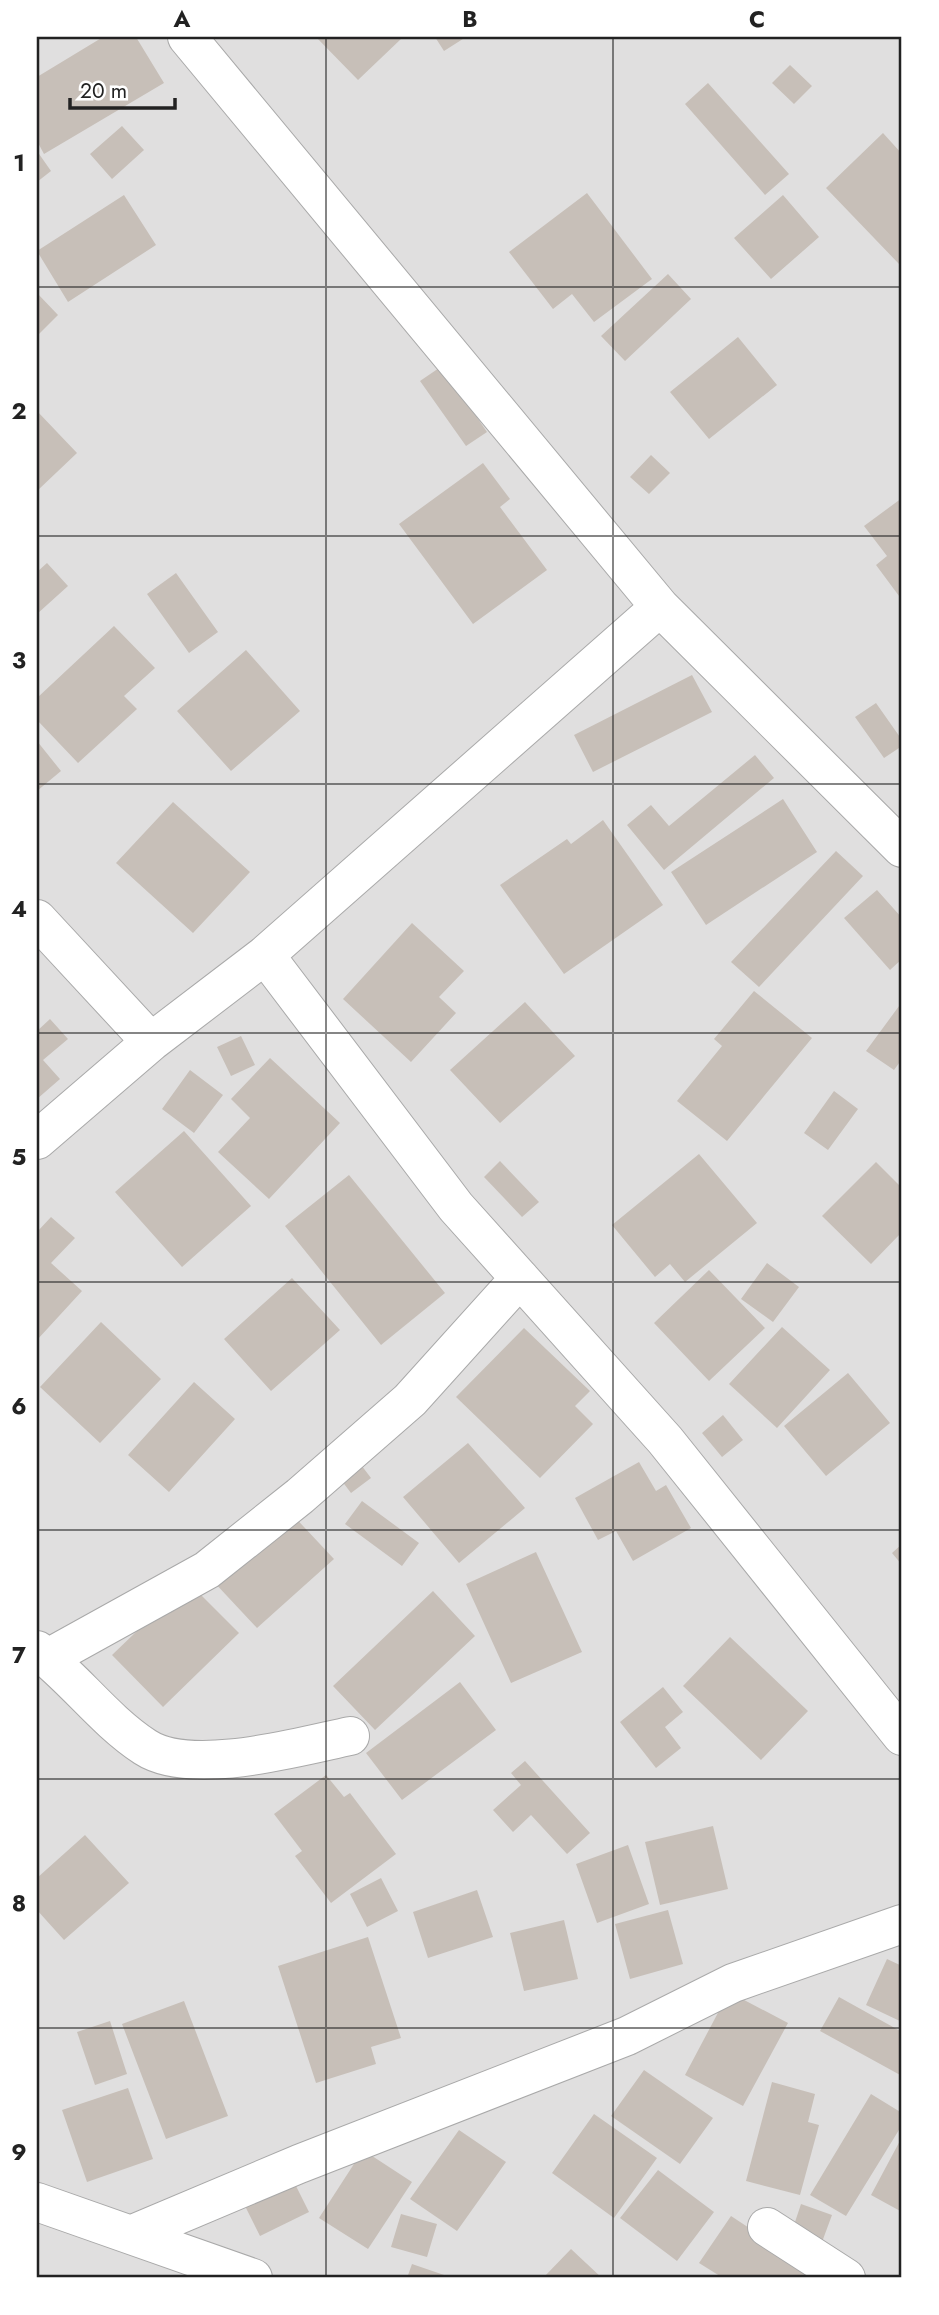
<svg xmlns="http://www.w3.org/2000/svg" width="939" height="2315" viewBox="0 0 939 2315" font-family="Jost,sans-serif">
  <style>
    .residential { fill: #e0dfdf }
    .building { fill: #c7bfb8 }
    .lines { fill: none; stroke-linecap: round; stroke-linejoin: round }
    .minor-casing { stroke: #a9a9a9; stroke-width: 40 }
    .minor { stroke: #fff; stroke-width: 38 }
    .grid { fill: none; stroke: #222; stroke-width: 2; stroke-opacity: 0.55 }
    .neatline { fill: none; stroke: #222; stroke-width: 2.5 }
    .grid-label { font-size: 23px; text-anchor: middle; font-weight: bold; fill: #222 }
  </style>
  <rect width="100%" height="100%" fill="#f2efe9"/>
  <!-- residential -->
  <path class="residential" d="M37,37H902V2278H37Z"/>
  <!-- building -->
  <path class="building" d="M103,37H136L164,83L44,154L37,141V77Z
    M316,37H399L401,39L358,80Z
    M435,37H466L444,51Z
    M790,65L812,86L794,104L772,83Z
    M708,83L789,174L765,195L685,104Z
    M122,126L144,150L112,179L90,154Z
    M883,133L902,154V261L899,264L826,188Z
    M37,151L51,171L37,182Z
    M587,193L652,279L594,322L572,294L553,309L509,252Z
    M124,195L156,245L68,302L37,251Z
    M783,195L819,237L771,279L734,238Z
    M668,274L691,299L625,361L601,336Z
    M37,293L58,315L37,336Z
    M738,337L777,385L709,439L670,392Z
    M442,366L487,432L466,446L420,381Z
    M37,411L77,453L37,491Z
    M651,455L670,473L649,494L630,477Z
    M483,463L510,499L500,507L547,570L473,624L399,524Z
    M902,498V600L876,565L887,556L864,526Z
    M47,563L68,586L37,614V572Z
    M176,573L218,632L189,653L147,594Z
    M114,626L155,668L124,696L137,709L78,763L37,720V698Z
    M246,650L300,711L231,771L177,711Z
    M692,675L712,712L593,772L574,735Z
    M876,703L902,740V746L884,758L855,717Z
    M37,741L61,771L37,791Z
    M755,755L774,778L664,870L627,825L651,805L669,826Z
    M783,799L817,852L706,925L671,872Z
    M173,802L250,872L193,933L116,863Z
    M603,820L663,905L564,974L500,885L567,839L571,844Z
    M836,851L863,876L759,987L731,962Z
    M877,890L902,918V959L890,970L844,918Z
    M412,923L464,971L439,997L456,1013L411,1062L343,999Z
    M754,991L812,1038L727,1141L677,1101L722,1046L714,1039Z
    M525,1002L575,1056L500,1123L450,1070Z
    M902,1002V1059L894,1070L866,1051Z
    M50,1019L68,1039L43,1060L60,1079L37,1099V1031Z
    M241,1036L255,1065L231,1076L217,1047Z
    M270,1058L340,1123L269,1199L218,1152L250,1118L231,1099Z
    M190,1070L223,1095L194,1133L162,1109Z
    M834,1091L858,1109L828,1150L804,1133Z
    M184,1131L251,1206L182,1267L115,1192Z
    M699,1154L757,1223L685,1282L670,1264L655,1277L612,1225Z
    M500,1161L539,1202L522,1217L484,1177Z
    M876,1162L902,1188V1232L871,1264L822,1216Z
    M349,1175L445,1293L381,1345L285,1226Z
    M51,1217L75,1238L51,1263L82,1291L37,1340V1232Z
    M767,1263L799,1287L773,1322L741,1299Z
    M709,1270L765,1328L709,1381L654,1323Z
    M292,1278L340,1330L271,1391L224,1339Z
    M101,1322L161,1379L100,1443L40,1387Z
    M782,1327L830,1370L777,1428L729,1384Z
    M524,1328L590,1391L575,1406L593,1424L540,1478L456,1397Z
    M848,1373L890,1423L826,1476L784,1426Z
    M194,1382L235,1419L169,1492L128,1455Z
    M723,1415L743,1440L722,1457L702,1433Z
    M468,1443L525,1508L459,1563L403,1497Z
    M352,1453L371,1478L351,1493L332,1468Z
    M639,1462L656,1491L666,1485L691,1528L633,1561L616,1531L598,1540L575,1498Z
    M362,1501L419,1543L402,1566L345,1524Z
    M289,1511L334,1559L257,1628L213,1581Z
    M902,1544V1565L892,1553Z
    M536,1552L582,1652L511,1683L466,1584Z
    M188,1582L239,1633L163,1707L112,1655Z
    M433,1591L475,1636L375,1730L333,1686Z
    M730,1637L808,1711L761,1760L683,1686Z
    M460,1682L496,1730L402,1800L366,1753Z
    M663,1687L683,1712L665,1727L681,1748L656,1768L620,1722Z
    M525,1761L590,1833L567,1854L531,1815L513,1832L493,1810L521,1785L511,1773Z
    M326,1775L344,1797L350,1793L396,1854L331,1903L295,1856L302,1851L274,1814Z
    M713,1826L728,1889L660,1905L645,1842Z
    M85,1835L129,1883L64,1940L37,1910V1878Z
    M628,1845L649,1904L597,1923L576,1864Z
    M381,1878L398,1911L367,1927L350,1894Z
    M477,1890L493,1937L428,1958L413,1912Z
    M668,1910L683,1964L630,1979L615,1924Z
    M564,1920L578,1979L524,1991L510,1933Z
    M368,1937L401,2038L371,2047L376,2064L316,2083L278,1966Z
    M887,1959L902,1966V2022L866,2005Z
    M729,1992L788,2023L743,2106L685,2075Z
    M839,1997L902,2032V2076L820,2031Z
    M184,2001L228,2116L166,2139L122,2024Z
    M110,2021L127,2074L95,2085L77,2032Z
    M644,2070L713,2118L680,2164L611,2116Z
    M772,2082L815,2094L808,2122L819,2125L800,2195L746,2181Z
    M128,2088L153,2159L87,2182L62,2110Z
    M871,2094L902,2113V2125L846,2216L810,2195Z
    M594,2114L657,2158L614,2218L552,2173Z
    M459,2130L506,2162L457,2231L410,2199Z
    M902,2137V2212L871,2195Z
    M363,2150L412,2182L368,2249L319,2218Z
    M658,2170L714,2212L677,2261L620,2218Z
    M294,2182L309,2212L260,2236L245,2206Z
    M801,2204L832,2215L822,2242L792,2231Z
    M401,2214L437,2224L427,2257L391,2247Z
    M731,2216L825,2278H723L699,2263Z
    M571,2249L602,2278H543Z
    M412,2264L447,2276L446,2278H407Z"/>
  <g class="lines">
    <defs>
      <path id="minor" d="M187,37L660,607L902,848
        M37,919L151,1042
        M265,955L456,1207L665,1440L902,1736
        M37,1140L151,1042L265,955L660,607
        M37,1650C75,1679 104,1720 145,1747C191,1777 298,1747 350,1736
        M48,1658L207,1570L300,1496L410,1400L520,1278
        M37,2202L253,2278
        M767,2227L846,2278
        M133,2234L299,2164L627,2036L733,1983L902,1924"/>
    </defs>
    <!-- minor casing -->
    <use href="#minor" class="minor-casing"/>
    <!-- minor -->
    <use href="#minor" class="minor"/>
  </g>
  <!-- grid -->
  <path class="grid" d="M326,37V2278M613,37V2278M37,287H902M37,536H902M37,784H902M37,1033H902M37,1282H902M37,1530H902M37,1779H902M37,2028H902"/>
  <!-- border -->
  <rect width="939" height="2315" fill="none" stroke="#ffffff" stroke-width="77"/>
  <!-- scale -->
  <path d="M70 98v10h105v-10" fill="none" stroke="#222222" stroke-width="3.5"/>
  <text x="80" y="98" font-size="21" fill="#222222" stroke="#ffffff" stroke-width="5" paint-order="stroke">20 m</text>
  <rect x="38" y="38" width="862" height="2238" class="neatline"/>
  <g class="grid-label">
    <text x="182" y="27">A</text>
    <text x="470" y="27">B</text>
    <text x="757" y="27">C</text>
    <text x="19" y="171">1</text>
    <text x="19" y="419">2</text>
    <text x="19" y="668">3</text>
    <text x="19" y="917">4</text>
    <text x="19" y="1165">5</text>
    <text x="19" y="1414">6</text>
    <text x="19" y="1663">7</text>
    <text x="19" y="1911">8</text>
    <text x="19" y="2160">9</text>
  </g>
</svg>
